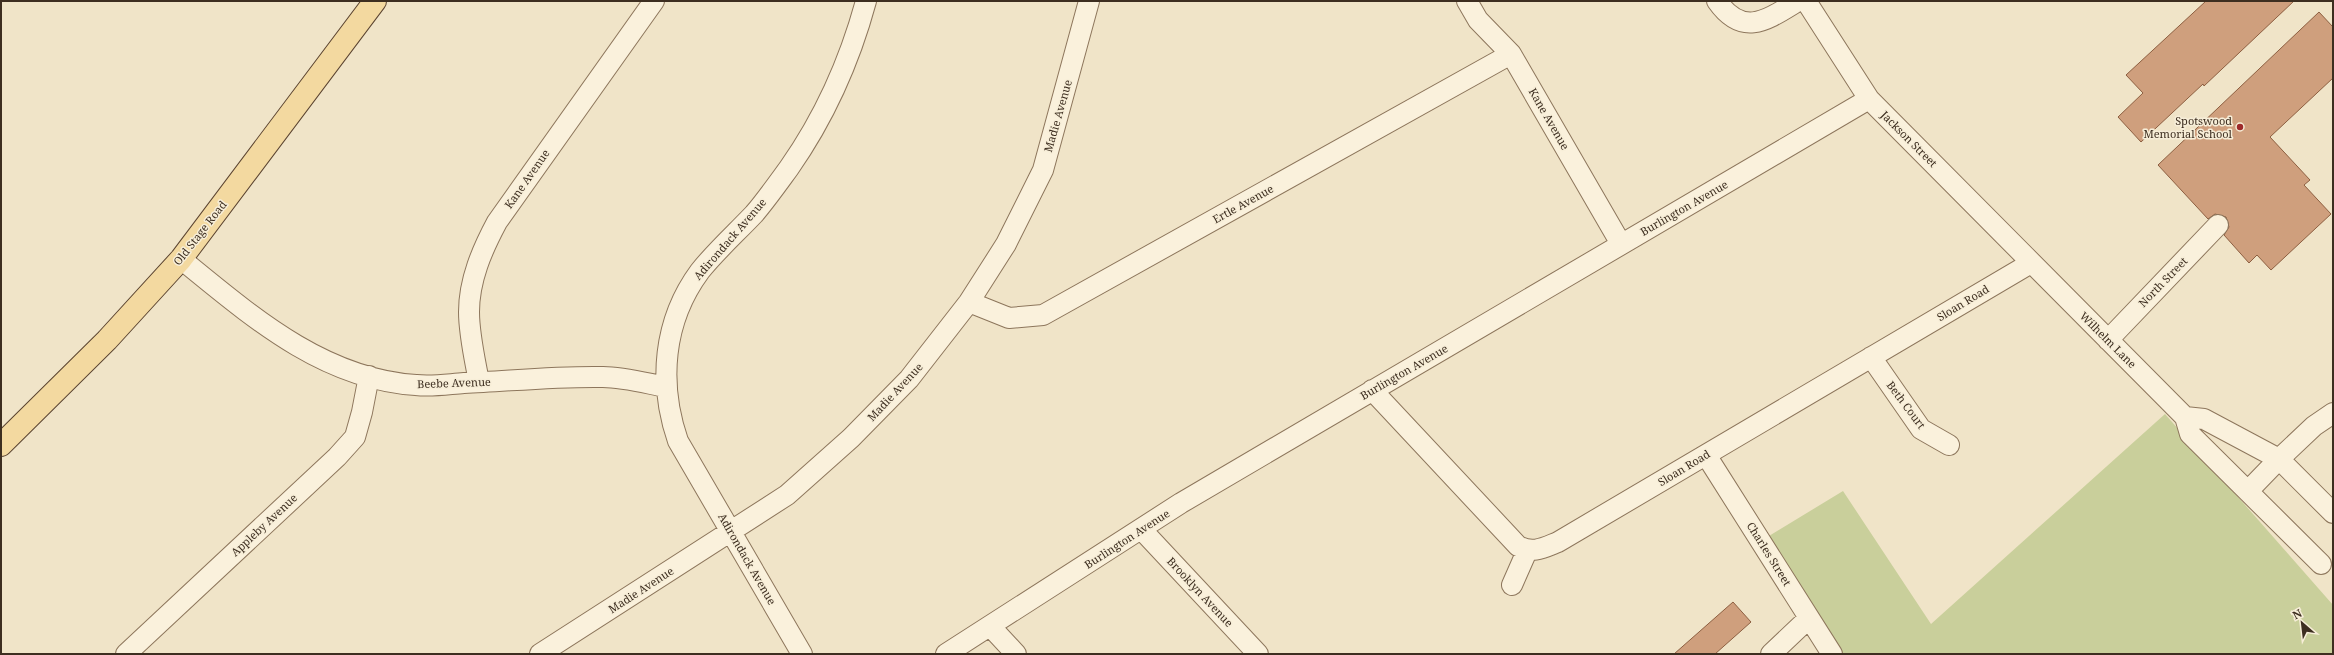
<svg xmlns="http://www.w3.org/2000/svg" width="2334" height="655" viewBox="0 0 2334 655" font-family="'Noto Serif',serif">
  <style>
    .green { fill: #c9cf9b }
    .building { fill: #cf9f7d; stroke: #8d5f41 }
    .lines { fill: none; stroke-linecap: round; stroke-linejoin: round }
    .minor-casing { stroke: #8d765c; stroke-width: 22 }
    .major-casing { stroke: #5b4430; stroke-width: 24 }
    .minor { stroke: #faf1dc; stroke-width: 20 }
    .major { stroke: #f3d9a0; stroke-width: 22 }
    .poi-dot { fill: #9e2a2b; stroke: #f7eed8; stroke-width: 1.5 }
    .labels { text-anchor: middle; stroke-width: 3; stroke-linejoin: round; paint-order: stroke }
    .street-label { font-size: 11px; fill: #3d2e20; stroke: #f7eed8 }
    .poi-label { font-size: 11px; fill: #3d2e20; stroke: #f7eed8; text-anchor: end }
  </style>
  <rect width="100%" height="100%" fill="#f0e4c8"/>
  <!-- green -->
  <path class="green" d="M2165,414L2333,605V654H1837L1764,539L1843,491L1931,624Z"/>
  <!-- building -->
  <path class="building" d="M2206,1H2294L2204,86L2203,84L2141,142L2118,117L2143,93L2126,75Z
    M2319,12L2333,27V78L2270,137L2310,180L2304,185L2331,214L2271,270L2257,255L2249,263L2224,235L2229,227L2226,217L2215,214L2208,219L2158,165Z
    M1733,602L1751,622L1715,654H1674Z"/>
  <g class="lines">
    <defs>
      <path id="minor" d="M1467,1L1478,20L1511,54L1621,244
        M1717,1C1743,38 1767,20 1798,1
        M1806,1L1869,99L2185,417L2190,434L2321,564
        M181,259C250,315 322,379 416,385C432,387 449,384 464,383C510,381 557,376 603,377C623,377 645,383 666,387
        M969,302L1009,318L1043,315L1511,54
        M2108,340L2218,225
        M1871,357L1921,429L1949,445
        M479,382C475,360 469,335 469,312C469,280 482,250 497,222L654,1
        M1372,390L1518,546C1533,554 1543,548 1558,542L2031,263
        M2333,413L2314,426L2279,459L2333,513
        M2185,417L2204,419L2279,459L2248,491
        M1706,455L1832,654
        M1142,530L1258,654
        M1512,585L1527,551
        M990,626L1016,654
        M126,654L337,457L355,437L362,412L369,376
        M540,654L787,495L851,438L909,379L969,302L1006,244L1043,170L1089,1
        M802,654L678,441C658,383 663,321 700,271C716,251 736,233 754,214C766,200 778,183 789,168C824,118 850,60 866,1
        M946,654L1181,503L1869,99
        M1771,654L1809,618"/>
      <path id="major" d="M1,445L107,340L181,259L375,1"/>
    </defs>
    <!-- minor casing -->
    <use href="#minor" class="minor-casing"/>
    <!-- major casing -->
    <use href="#major" class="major-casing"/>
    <!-- minor -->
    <use href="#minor" class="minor"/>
    <!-- major -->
    <use href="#major" class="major"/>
  </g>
  <!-- markers -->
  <circle class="poi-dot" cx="2240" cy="127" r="4"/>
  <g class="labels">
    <!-- street labels -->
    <g class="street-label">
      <text transform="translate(1058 116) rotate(-74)" y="4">Madie Avenue</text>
      <text transform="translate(1549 119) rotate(60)" y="4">Kane Avenue</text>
      <text transform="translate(1909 139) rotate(45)" y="4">Jackson Street</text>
      <text transform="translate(527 179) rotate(-55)" y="4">Kane Avenue</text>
      <text transform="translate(1243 204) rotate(-29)" y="4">Ertle Avenue</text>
      <text transform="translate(1684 208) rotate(-30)" y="4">Burlington Avenue</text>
      <text transform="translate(200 233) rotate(-52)" y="4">Old Stage Road</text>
      <text transform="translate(730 239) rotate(-49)" y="4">Adirondack Avenue</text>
      <text transform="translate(2163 282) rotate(-46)" y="4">North Street</text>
      <text transform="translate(1963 303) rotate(-31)" y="4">Sloan Road</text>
      <text transform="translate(2108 340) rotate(45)" y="4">Wilhelm Lane</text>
      <text transform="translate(1404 372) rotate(-30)" y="4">Burlington Avenue</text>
      <text transform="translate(454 383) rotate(-2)" y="4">Beebe Avenue</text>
      <text transform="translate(895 392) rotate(-47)" y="4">Madie Avenue</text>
      <text transform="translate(1906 405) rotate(53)" y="4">Beth Court</text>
      <text transform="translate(1684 468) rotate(-31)" y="4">Sloan Road</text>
      <text transform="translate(264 525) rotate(-43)" y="4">Appleby Avenue</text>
      <text transform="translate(1127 539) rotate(-33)" y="4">Burlington Avenue</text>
      <text transform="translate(1769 554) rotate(58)" y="4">Charles Street</text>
      <text transform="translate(747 559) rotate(60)" y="4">Adirondack Avenue</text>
      <text transform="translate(641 590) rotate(-33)" y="4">Madie Avenue</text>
      <text transform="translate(1200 592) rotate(47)" y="4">Brooklyn Avenue</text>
    </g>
    <!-- poi labels -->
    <g class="poi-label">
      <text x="2232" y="125">Spotswood<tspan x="2232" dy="13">Memorial School</tspan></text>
    </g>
  </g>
  <!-- border -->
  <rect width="2334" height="655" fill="none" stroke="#3d2e20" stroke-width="4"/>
  <!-- north arrow -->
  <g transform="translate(2302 623) rotate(332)" stroke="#f7eed8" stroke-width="3" paint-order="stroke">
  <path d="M0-3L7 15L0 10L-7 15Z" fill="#3d2e20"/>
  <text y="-6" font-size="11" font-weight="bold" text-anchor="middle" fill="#3d2e20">N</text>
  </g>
</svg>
